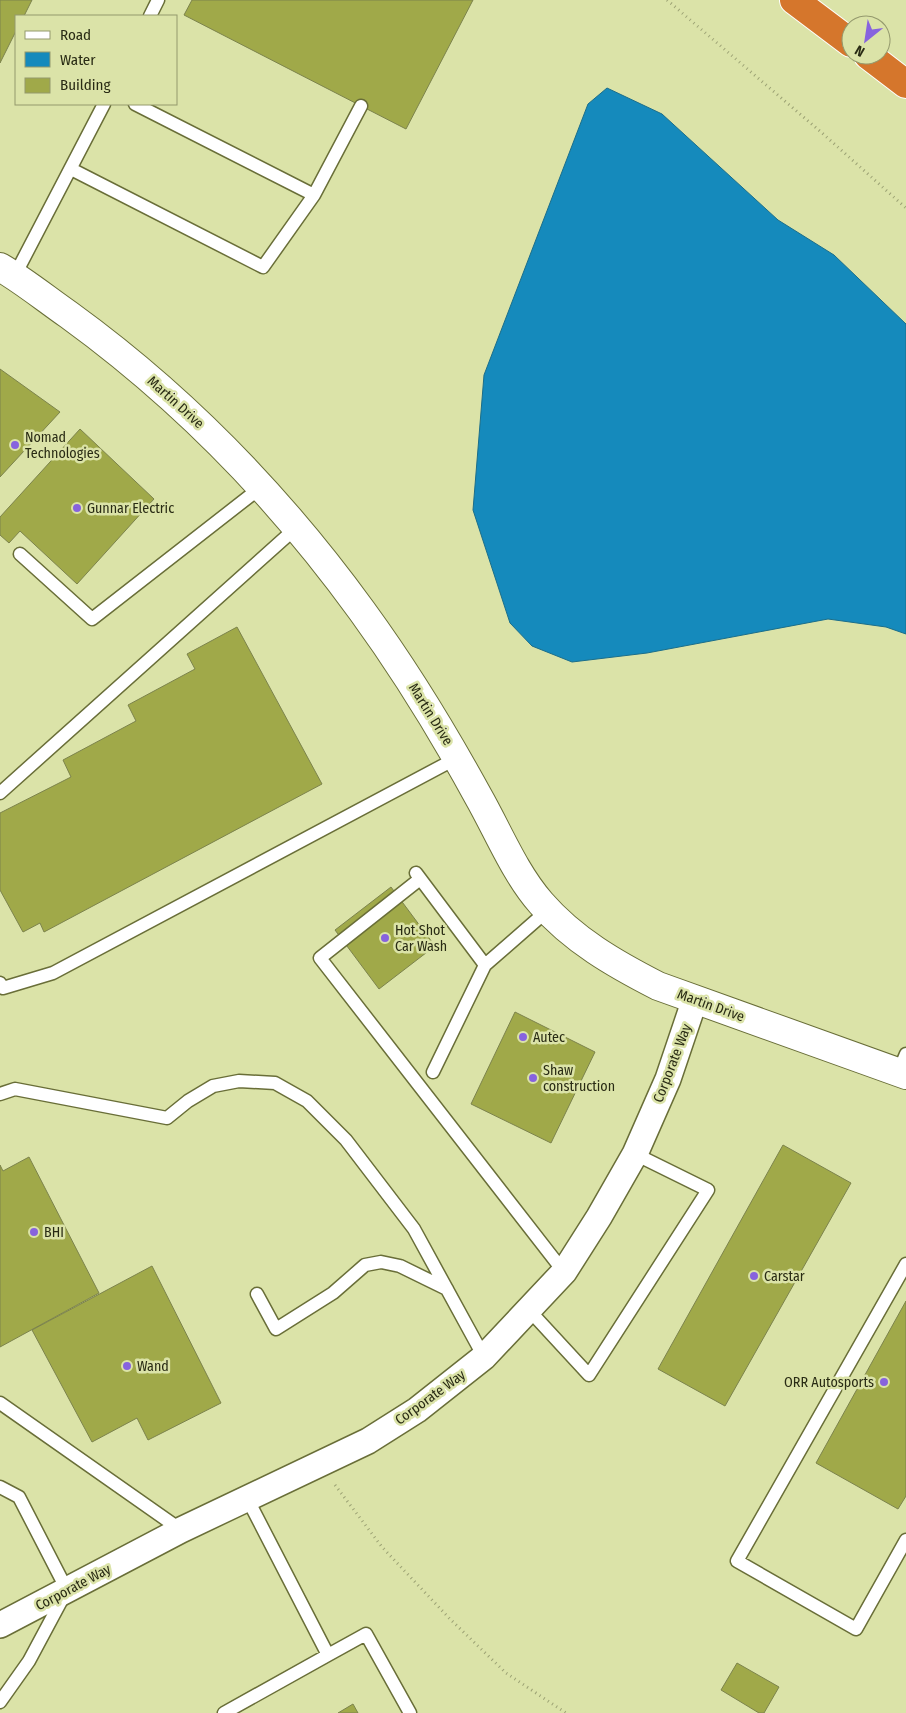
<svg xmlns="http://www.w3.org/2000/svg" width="906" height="1713" viewBox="0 0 906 1713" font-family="'Fira Sans Condensed',sans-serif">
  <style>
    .water { fill: #158abc; stroke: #1b6e8a }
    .building { fill: #a0a949; stroke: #7c834c }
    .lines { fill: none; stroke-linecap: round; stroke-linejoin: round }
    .lane-casing { stroke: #696e38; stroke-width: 15 }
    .street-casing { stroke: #696e38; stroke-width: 28 }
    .secondary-casing { stroke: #696e38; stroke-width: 30 }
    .highway-casing { stroke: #fff; stroke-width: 30 }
    .path { stroke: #9ca274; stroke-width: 3; stroke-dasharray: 1 4; stroke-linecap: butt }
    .lane { stroke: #fff; stroke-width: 12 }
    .street { stroke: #fff; stroke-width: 25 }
    .secondary { stroke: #fff; stroke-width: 28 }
    .highway { stroke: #d5762c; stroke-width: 28 }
    .poi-dot { fill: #8763de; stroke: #dbe3a8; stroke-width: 2 }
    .labels { text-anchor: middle; stroke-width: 5; stroke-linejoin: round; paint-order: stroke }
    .street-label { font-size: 14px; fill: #292b14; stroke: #dbe3a8 }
    .poi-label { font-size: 14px; fill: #292b14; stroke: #dbe3a8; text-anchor: start }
  </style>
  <rect width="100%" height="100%" fill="#dbe3a8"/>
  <!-- water -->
  <path class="water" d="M607,88L662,114L778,220L834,255L906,324V634L886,627L828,619L647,653L572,662L532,646L510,623L473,510L484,375L588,104Z"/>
  <!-- building -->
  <path class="building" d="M0,0H32L24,16H16V31L0,63Z
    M192,0H473L406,129L184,15Z
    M0,369L60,412L0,477Z
    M80,429L154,499L77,584L20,531L9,543L0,535V517Z
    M237,627L322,784L44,932L40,923L23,932L0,890V813L71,777L63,760L136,721L128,705L195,669L187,654Z
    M391,887L435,946L379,989L335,930Z
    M515,1012L595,1052L551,1143L471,1104Z
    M783,1145L851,1183L725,1406L658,1369Z
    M29,1157L99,1293L0,1347V1165L3,1171Z
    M152,1266L221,1403L148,1440L137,1418L92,1442L32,1330Z
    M906,1301V1496L898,1509L816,1463Z
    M737,1663L779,1687L764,1713H759L721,1690Z
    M353,1704L358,1713H338Z"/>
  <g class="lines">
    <defs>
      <path id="lane" d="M150,16L158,0
        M135,104L314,195L361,106
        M71,169L263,267L314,195
        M15,275L104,104
        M20,554L92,619L260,488
        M0,793L297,527
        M416,873L485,965
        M420,879L320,958L564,1272
        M0,983L3,988L53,973L457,758
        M433,1072L485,965L548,910
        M898,1073L906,1054
        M0,1094L15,1089L167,1118L188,1101L213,1086L239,1081L275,1083L307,1101L346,1140L414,1229L484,1357
        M906,1264L737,1561L856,1629L906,1540
        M257,1294L276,1329L333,1293L365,1265L381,1262L400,1266L447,1289
        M529,1310L589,1375L708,1190L635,1154
        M0,1403L181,1530
        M0,1487L19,1497L67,1590L29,1661L0,1702
        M328,1655L366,1634L410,1713
        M224,1713L328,1655L247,1498"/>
      <path id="street" d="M0,1625L181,1530L368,1441L417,1410L484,1357L564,1272L599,1217L635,1154L668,1079L695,999"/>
      <path id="secondary" d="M0,267C24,281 46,299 69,315C182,397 280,498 362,611C405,670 443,732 478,796C498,831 514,872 541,903C573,940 615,964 658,986L906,1075"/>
      <path id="highway" d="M794,0L851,43
        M868,55L906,84"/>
    </defs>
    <!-- lane casing -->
    <use href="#lane" class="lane-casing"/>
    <!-- street casing -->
    <use href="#street" class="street-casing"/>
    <!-- secondary casing -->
    <use href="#secondary" class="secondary-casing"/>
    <!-- highway casing -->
    <use href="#highway" class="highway-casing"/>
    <!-- path -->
    <path class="path" d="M667,0L821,132L906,208
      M335,1485L382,1547L450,1619L506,1673L566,1713"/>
    <!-- lane -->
    <use href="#lane" class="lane"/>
    <!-- street -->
    <use href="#street" class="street"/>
    <!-- secondary -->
    <use href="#secondary" class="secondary"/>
    <!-- highway -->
    <use href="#highway" class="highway"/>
  </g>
  <!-- markers -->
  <g class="poi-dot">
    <circle cx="15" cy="445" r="5"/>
    <circle cx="77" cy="508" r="5"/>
    <circle cx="385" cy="938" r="5"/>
    <circle cx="523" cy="1037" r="5"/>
    <circle cx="533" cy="1078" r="5"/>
    <circle cx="34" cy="1232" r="5"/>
    <circle cx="754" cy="1276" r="5"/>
    <circle cx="127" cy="1366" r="5"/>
    <circle cx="884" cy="1382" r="5"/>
  </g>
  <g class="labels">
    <!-- street labels -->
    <g class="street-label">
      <text transform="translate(176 402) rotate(42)" y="5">Martin Drive</text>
      <text transform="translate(431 714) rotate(58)" y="5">Martin Drive</text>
      <text transform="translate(711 1005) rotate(20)" y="5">Martin Drive</text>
      <text transform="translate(672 1063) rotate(-69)" y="5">Corporate Way</text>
      <text transform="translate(430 1397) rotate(-36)" y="5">Corporate Way</text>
      <text transform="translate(73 1587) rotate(-28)" y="5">Corporate Way</text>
    </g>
    <!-- poi labels -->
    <g class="poi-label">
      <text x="25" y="442">Nomad<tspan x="25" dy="16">Technologies</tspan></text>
      <text x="87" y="513">Gunnar Electric</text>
      <text x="395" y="935">Hot Shot<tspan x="395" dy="16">Car Wash</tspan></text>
      <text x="533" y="1042">Autec</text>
      <text x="543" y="1075">Shaw<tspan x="543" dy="16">construction</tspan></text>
      <text x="44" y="1237">BHI</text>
      <text x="764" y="1281">Carstar</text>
      <text x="137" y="1371">Wand</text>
      <text x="874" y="1387" text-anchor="end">ORR Autosports</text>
    </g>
  </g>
  <!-- legend -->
  <rect x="15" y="15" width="162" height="90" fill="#dbe3a8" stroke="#94996d"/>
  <rect x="25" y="31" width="25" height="8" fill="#ffffff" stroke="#94996d"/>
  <text x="60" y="40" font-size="15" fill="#292b14">Road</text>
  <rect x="25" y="52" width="25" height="15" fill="#158abc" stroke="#94996d"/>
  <text x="60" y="65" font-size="15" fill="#292b14">Water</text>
  <rect x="25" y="78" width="25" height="15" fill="#a0a949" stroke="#94996d"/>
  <text x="60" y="90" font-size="15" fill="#292b14">Building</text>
  <!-- north arrow -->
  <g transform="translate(866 40) rotate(210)"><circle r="24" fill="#dbe3a8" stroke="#94996d"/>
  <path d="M0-4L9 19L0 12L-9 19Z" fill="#8763de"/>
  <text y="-8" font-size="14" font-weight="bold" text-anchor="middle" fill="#292b14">N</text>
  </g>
</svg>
